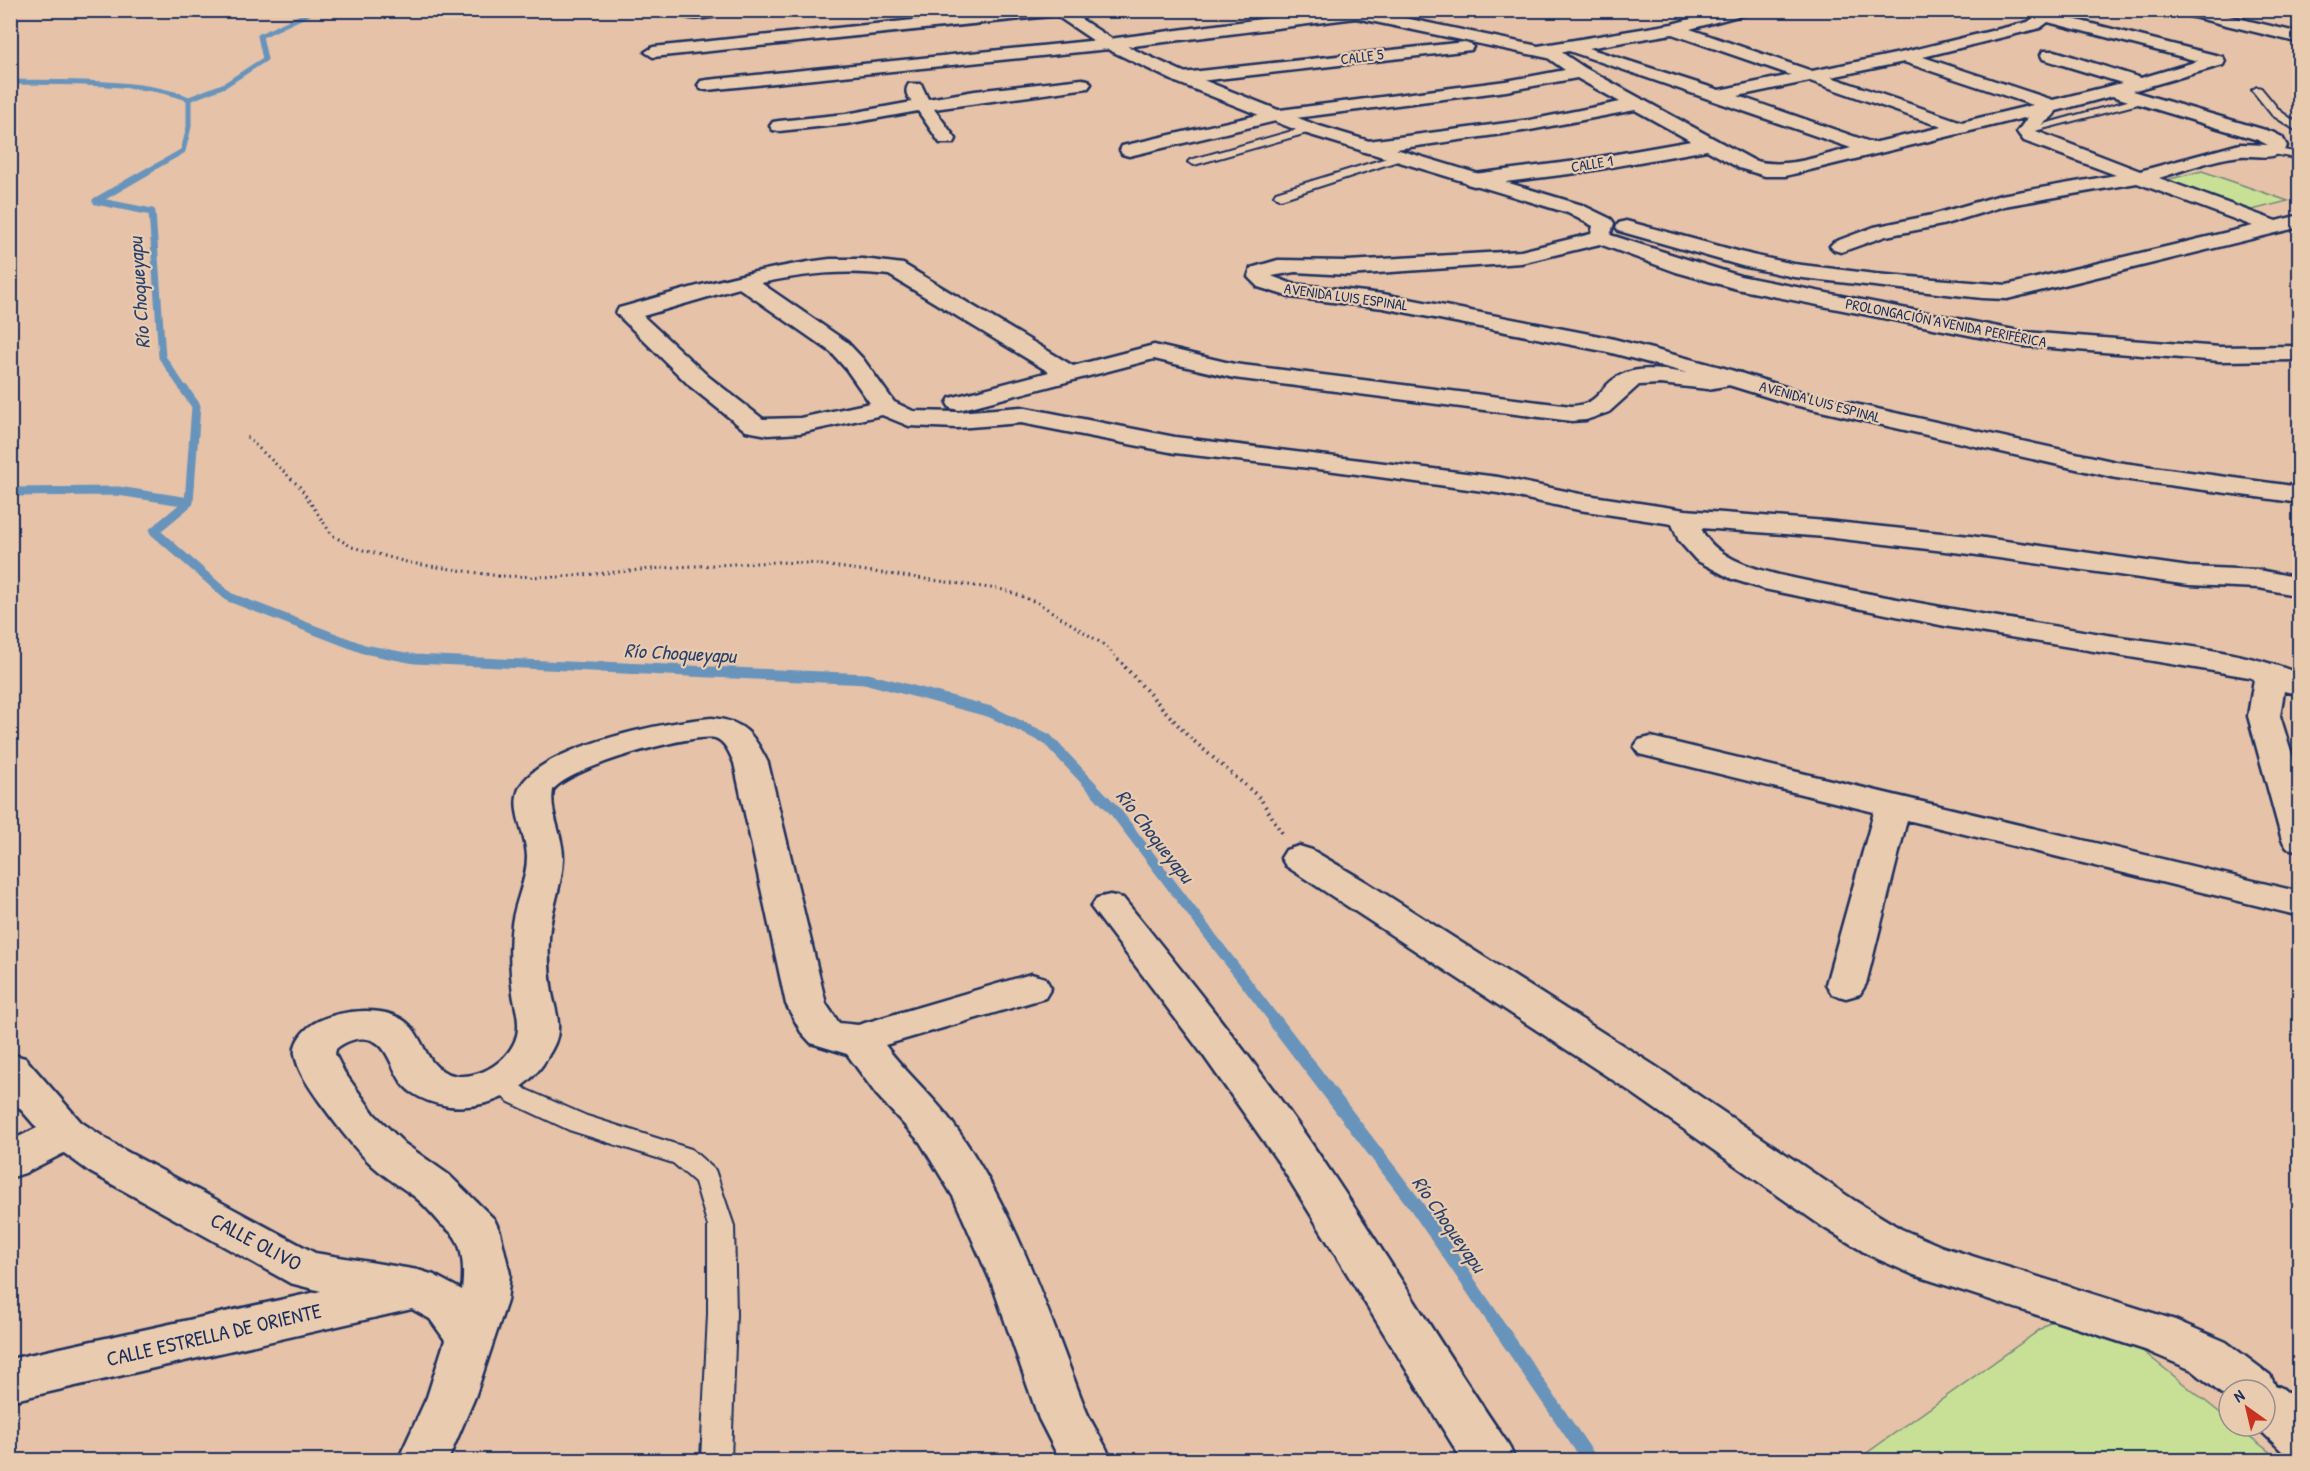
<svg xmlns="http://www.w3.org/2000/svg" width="2310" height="1471" viewBox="0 0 2310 1471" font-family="'Patrick Hand',sans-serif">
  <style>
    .green { fill: #c8e096; stroke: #72887a; stroke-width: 1.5 }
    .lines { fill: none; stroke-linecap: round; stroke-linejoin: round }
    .stream-far4 { stroke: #6794bc; stroke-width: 5 }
    .stream-far3 { stroke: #6794bc; stroke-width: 7 }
    .stream-far2 { stroke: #6794bc; stroke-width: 9 }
    .stream-far1 { stroke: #6794bc; stroke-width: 11 }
    .stream { stroke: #6794bc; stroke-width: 14 }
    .lane-casing { stroke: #1b2f5e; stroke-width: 4 }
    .street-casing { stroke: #1b2f5e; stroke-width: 5 }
    .secondary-casing { stroke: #1b2f5e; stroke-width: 5 }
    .path-far1 { stroke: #1b2f5e; stroke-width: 3; stroke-dasharray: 1.5 4; stroke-linecap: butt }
    .path { stroke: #1b2f5e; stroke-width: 4; stroke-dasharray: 1.5 4.5; stroke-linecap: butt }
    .lane { fill: #e9ccb0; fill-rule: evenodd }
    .street { fill: #e9ccb0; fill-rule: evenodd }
    .secondary { fill: #e9ccb0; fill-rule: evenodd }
    .labels { text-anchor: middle; stroke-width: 4.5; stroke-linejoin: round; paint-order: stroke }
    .far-street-label { font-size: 15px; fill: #1b2f5e; stroke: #e9ccb0 }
    .water-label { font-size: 20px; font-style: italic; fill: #28406e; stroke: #e9ccb0 }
    .near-street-label { font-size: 21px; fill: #1b2f5e; stroke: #e9ccb0 }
  </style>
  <rect width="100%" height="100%" fill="#e6c2a8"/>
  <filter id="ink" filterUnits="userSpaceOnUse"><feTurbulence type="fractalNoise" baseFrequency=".0167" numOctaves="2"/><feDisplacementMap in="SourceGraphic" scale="12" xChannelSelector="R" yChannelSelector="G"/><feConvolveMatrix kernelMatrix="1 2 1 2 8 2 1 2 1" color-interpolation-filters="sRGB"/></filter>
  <g filter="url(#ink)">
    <!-- green -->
    <path class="green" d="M2202,171L2288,201L2252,210L2166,180Z
      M2080,1301L2229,1420V1426H2236L2280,1460H1857Z"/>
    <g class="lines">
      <!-- stream-far4 -->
      <path class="stream-far4" d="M10,82C61,83 144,80 189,99
        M146,172L183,151L189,127V99L225,85L265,59L260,36L309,13V10"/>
      <!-- stream-far3 -->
      <path class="stream-far3" d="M148,171L96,201L152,212L162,357L185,391"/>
      <!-- stream-far2 -->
      <path class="stream-far2" d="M184,389L196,406L189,502L154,531L229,597L364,649L415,659L635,669
        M10,492L118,491L189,502"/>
      <!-- stream-far1 -->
      <path class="stream-far1" d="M601,667L868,679L991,712L1047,739L1114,810L1276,1022"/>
      <!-- stream -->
      <path class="stream" d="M1275,1021L1417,1207L1590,1460"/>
      <defs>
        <path id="lane" d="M2257,87L2261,88L2280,111L2300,125V133L2272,115L2252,90Z
          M2142,97L2146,98V102L2027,133L2022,130Z
          M1310,126L1314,127V131L1194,165L1188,162L1190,160Z
          M2272,148L2300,153V159L2268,153L2266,151Z
          M1400,154L1404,155V159L1284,198L1280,199L1274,195L1276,192Z
          M500,1073L509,1076L527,1090L587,1116L691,1149L715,1170L734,1226L736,1314L731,1460H701L708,1314V1226L695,1182L673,1163L569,1130L509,1102L491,1088L488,1082L491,1076Z"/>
        <path id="street" d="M682,10H729C721,18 688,22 679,14Z
          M1010,10H1067L1060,15L653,57L645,52L653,47Z
          M1331,10H1367L1538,46L1672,24L1724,10H1751L1749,13L1690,29L1812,71L1905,52L2028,22L2043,10H2061L2057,15L2223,57L2225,61L2223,65L2132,91L2272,132L2282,137L2287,146C2276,163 2257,154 2240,156C2213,159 2185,170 2159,178L2276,221L2300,215V227L2007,299L1982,298L1794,277L1742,266L1619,231L1616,227L1619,223L1626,221L1752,255L1794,264L1875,274L2007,285L2253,226L2137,183L2004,206L1942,225L1886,236L1841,252L1834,250L1830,246L1834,242L1874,227L1932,215L2001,195L2116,175L2024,141L2017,132L2028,117L1785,176H1765L1739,168L1707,150L1577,173L1474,186L1467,184L1464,180L1467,176L1474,174L1577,161L1691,141L1635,110L1530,130L1368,153L1361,151L1359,147L1361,143L1368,141L1530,120L1620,102L1577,78L1506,91L1280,120L1129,156L1122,154L1120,150L1122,146L1280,110L1506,81L1565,70L1548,58L1356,18L1109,49L707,90L701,89L698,85L701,81L707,80L1109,39ZM2048,22L2198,61L2141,78L2055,51H2043L2041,55L2043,59L2122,83L2053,100L1923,57L2040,28ZM1672,34L1791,75L1719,90L1588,48ZM1569,51L1851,148C1819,156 1785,170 1753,160L1585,68L1561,52ZM1904,62L2033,105L1962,122L1831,77ZM1810,81L1942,127L1873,143L1738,96ZM2112,96L2258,140L2268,145L2240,144L2140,171L2036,131C2041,122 2054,119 2056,111Z
          M2175,10H2204L2300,33V43L2177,13Z
          M1465,42L1471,44L1473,47L1471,50L1182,83L1176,82L1173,78L1176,74L1182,73Z
          M1082,79L1088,80L1091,84L1088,88L934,109L956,139L954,143H940L918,111L846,124L779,131L773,130L770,126L773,122L779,121L846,114L912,102C907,96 904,91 909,84H921L928,99L975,91Z
          M1601,232L1740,276L2024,332L2220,347L2300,346V360L2220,361L2024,346L1737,289L1676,272L1594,242L1591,238L1594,234Z
          M830,259H863L903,264L1073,366L1154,345L1234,364L1571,406C1601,405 1599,385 1621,375C1649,362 1679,375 1708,374C1720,374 1729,370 1741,373L1744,378L1741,383L1708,389L1660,384L1639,385L1609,412L1586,420L1571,421L1234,378L1154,359L959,410L950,408L947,403L950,398L1049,372L889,275C845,269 804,274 761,283L847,342L863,359L894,402L913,411L957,412L1021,407L1175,437L1498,477L1580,494L1685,510L1826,521L1970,536L2189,567L2259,570L2300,578V596L2259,588L2189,585L1970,554L1826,537L1701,528C1712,556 1752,568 1779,575C1887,599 1997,617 2107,635C2171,645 2239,649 2300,674V695L2284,691L2280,716L2300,780V851L2287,848L2282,840L2248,716L2254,679L2249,677L1950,627L1764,589L1732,579L1696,560L1679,541L1672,524L1579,510L1498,493L1327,470L1175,453L1021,423L957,428L909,426L882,415L800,433L768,435L746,431L691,387L616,313L619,308C689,288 757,268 830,259ZM739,288L831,352L846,369L870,403L800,418L763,419L709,377L643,316Z
          M712,718C745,721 754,735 768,763L826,1004L839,1023L858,1025L1031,974L1045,978L1051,988L1045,998L885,1045C905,1072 931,1094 951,1121C1014,1206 1047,1310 1085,1408C1092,1426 1105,1442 1111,1460H1060L1039,1419L992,1284L954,1198L920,1142L876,1094L847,1054L811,1043L801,1032L786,1004L734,763C730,754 725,741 715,738C689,733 568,768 553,790C549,814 563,834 563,857C563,885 550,911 549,938C548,957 549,975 552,993C554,1005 559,1017 558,1029C558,1040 552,1049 547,1058C521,1103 456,1122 411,1092C393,1079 391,1049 374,1041C362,1035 346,1040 336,1049L335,1054L344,1072L375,1115L405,1144L449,1175L494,1219L500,1232L510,1274L507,1301L475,1397L448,1460H398L427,1397L445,1340L430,1319L412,1309L10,1401V1359L321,1291L290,1283L90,1172L64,1153L25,1173L10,1178V1141L37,1128L10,1097V1054L25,1058L81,1122L120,1148L315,1253L418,1270L434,1275L462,1290C464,1276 464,1252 456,1239C453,1233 446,1228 441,1224C433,1215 425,1205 415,1197C402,1187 386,1178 373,1166C352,1146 336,1124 319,1101C310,1088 297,1070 295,1054C293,1042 304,1030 313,1024C338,1009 392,1003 412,1028C425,1044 427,1065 447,1073C477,1086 520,1056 518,1024C518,1013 514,1003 513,993C510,970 509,946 512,924C515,901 527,880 527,857C527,836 510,810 519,789C538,747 668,721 712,718Z
          M1651,737L2300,892V916L1907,820L1866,984L1860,994L1846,998L1832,994L1826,984L1874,812L1639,754L1634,747L1639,740Z
          M1299,846L1312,850L1368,883L1655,1066L1855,1201L1901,1229L1943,1247L2175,1320L2226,1342L2270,1375L2275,1385L2282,1388L2300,1403V1457L2282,1451L2256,1426H2265V1390H2229V1400L2192,1370L2145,1350L1914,1275L1869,1255L1823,1227L1625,1088L1286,866L1281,858L1286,850Z
          M1110,895L1123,898C1187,977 1251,1056 1309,1140C1378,1239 1439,1344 1508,1444L1515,1460H1462L1279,1163L1203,1055L1091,907L1097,898Z"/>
        <path id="secondary" d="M1048,10H1067L1115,41L1188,74L1316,125L1582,205L1611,219L1614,223L1608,242L1521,263L1348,275L1295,272L1272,276L1274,277L1293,284L1383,294L1610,338L1724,368L1805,393L2116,462L2300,487V503L2116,478L1790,404L1706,378L1608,352L1383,308L1290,297L1258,287L1248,277L1251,268L1278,260L1348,261L1521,251L1591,234L1593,226L1568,213L1304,133L1176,82L1103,47Z"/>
      </defs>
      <!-- lane casing -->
      <use href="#lane" class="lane-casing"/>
      <!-- street casing -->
      <use href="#street" class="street-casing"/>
      <!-- secondary casing -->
      <use href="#secondary" class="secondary-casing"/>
      <!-- path-far1 -->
      <path class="path-far1" d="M247,437L300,487L332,535L352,547L410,563L499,576L559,577L675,567L776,562L809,563L1005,590L1038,603L1106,646L1127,669"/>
      <!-- path -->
      <path class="path" d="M1125,667L1188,736L1260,798L1282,833"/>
      <!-- lane -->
      <use href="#lane" class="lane"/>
      <!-- street -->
      <use href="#street" class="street"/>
      <!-- secondary -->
      <use href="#secondary" class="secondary"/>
    </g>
  </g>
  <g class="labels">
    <!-- far-street labels -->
    <g class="far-street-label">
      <text transform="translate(1362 57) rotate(-7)" y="5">CALLE 5</text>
      <text transform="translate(1592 164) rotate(-9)" y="5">CALLE 1</text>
      <text transform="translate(1346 297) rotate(8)" y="5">AVENIDA LUIS ESPINAL</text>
      <text transform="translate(1946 323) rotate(11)" y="5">PROLONGACIÓN AVENIDA PERIFÉRICA</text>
      <text transform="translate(1820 402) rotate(15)" y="5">AVENIDA LUIS ESPINAL</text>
    </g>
    <!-- water labels -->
    <g class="water-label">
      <text transform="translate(139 293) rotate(-94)" y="7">Río Choqueyapu</text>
      <text transform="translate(680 653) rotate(3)" y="7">Río Choqueyapu</text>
      <text transform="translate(1155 836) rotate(52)" y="7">Río Choqueyapu</text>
      <text transform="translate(1449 1224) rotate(55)" y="7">Río Choqueyapu</text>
    </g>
    <!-- near-street labels -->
    <g class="near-street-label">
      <text transform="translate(256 1242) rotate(28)" y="7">CALLE OLIVO</text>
      <text transform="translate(214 1335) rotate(-13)" y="7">CALLE ESTRELLA DE ORIENTE</text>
    </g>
  </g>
  <!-- margin -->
  <rect width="2310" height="1471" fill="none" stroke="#e9ccb0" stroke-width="36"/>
  <rect x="18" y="18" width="2274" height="1435" fill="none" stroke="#1b2f5e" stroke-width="2" filter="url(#ink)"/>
  <!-- north arrow -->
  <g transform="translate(2247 1408) rotate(326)"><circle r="28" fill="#e9ccb0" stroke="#978d8f" stroke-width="1.5"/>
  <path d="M0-4.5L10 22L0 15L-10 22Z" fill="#c8321e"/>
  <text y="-9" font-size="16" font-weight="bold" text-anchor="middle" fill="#1b2f5e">N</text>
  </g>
</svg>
